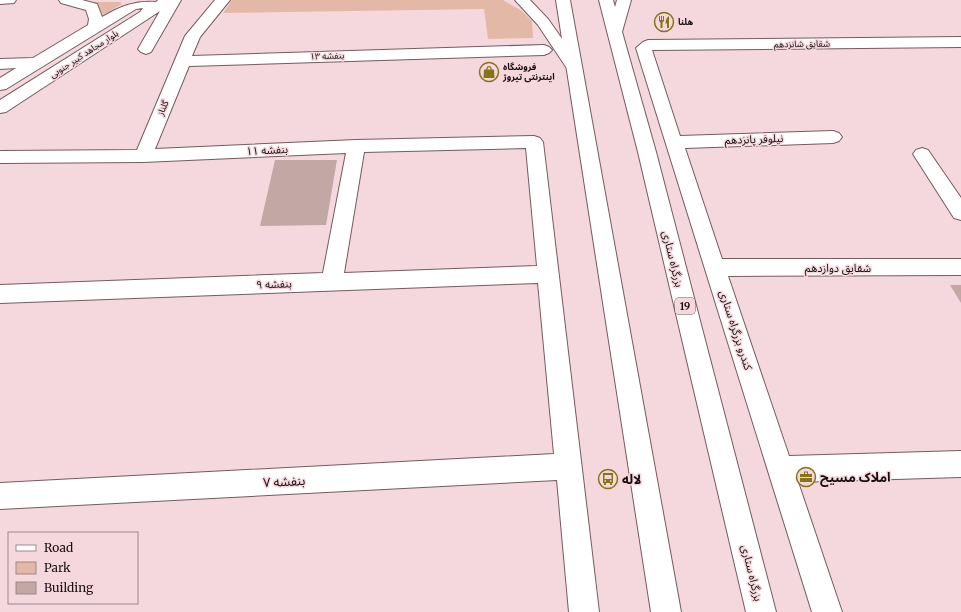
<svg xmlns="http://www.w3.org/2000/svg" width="961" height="612" viewBox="0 0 961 612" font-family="Merriweather,'Noto Sans Arabic',serif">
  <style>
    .green { fill: #e3b8a6 }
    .building { fill: #c3a7a4 }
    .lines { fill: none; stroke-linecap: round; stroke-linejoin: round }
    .minor-casing { stroke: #745b5f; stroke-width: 2 }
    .major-casing { stroke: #745b5f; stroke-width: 2 }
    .highway-casing { stroke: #745b5f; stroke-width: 2 }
    .minor { fill: #fff; fill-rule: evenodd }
    .major { fill: #fff; fill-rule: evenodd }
    .highway { fill: #fff; fill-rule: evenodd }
    .labels { text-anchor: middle; stroke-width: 3; stroke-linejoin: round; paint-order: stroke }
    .far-poi-label { font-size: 9px; font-weight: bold; fill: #170e0f; stroke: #f5d8dd; text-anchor: start }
    .far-street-label { font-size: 9px; fill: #170e0f; stroke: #f5d8dd }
    .shield { fill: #f5d8dd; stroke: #5a4b4d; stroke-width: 1 }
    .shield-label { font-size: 10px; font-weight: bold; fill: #170e0f }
    .street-label { font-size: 11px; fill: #170e0f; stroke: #f5d8dd }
    .near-poi-label { font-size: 13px; font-weight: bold; fill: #170e0f; stroke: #f5d8dd; text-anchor: start }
    .near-street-label { font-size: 13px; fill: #170e0f; stroke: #f5d8dd }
  </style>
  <rect width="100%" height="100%" fill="#f5d8dd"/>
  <!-- green -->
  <path class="green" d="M232,0H503L522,11L532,21L533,38L488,39L484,9L223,13Z
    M91,2H120L122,4L103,15Z"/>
  <!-- building -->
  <path class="building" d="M275,160H337L326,225L260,226Z
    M950,285H961V303Z"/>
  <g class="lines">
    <defs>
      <path id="minor" d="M59,0H82L97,4L102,17C119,7 135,0 156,2L158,0H181L151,52L146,54L141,52L138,49L160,11L6,112L0,113V100L140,12L143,8L136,9L6,89L0,90V78L16,68L0,69V59L33,58L88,25L89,19L86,10L61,3Z
        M215,0H230L200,37L192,56L544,45L549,47L552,50L549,53L544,55L189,66L155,149L356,140L534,136L540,138L543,142L599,612H569L557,480L0,509V483L554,454L538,283L0,303V285L323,273L346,153L143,162L0,163V151L137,150L185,36ZM526,148L537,266L344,273L364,152Z
        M961,37V47L652,50L680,136L833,131L839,133L842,137L839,141L833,143L685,148L722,259H961V275L728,276L789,456L961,451V477L798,482L842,612H812L636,48L643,42L648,40Z
        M922,148L928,150L961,198V220L954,218L913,154L916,150Z"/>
      <path id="major" d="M0,0H16L14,3L0,4Z
        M515,0H530L548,19L582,67L580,70L574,72L568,70L538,25Z
        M617,0H631L622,32L620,35L615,36L610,35L608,32Z"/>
      <path id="highway" d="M556,0H570L681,612H651Z
        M599,0H613L656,152L776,612H746L638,152Z"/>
    </defs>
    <!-- minor casing -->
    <use href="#minor" class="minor-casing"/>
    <!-- major casing -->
    <use href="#major" class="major-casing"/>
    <!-- highway casing -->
    <use href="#highway" class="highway-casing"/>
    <!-- minor -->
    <use href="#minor" class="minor"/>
    <!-- major -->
    <use href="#major" class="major"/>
    <!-- highway -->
    <use href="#highway" class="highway"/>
  </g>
  <!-- icons -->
  <defs>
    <symbol id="restaurant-ring" viewBox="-11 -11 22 22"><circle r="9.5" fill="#f5d8dd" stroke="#867417" stroke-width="1.5"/><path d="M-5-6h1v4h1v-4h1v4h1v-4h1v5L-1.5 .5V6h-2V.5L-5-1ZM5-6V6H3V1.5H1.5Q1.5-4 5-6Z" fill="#867417"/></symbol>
    <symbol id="shop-ring" viewBox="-11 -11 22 22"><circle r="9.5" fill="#f5d8dd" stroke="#867417" stroke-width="1.5"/><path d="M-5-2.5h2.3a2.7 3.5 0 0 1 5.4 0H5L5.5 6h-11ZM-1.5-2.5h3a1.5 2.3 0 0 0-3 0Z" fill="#867417"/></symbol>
    <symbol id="office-ring" viewBox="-11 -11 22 22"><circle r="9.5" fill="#f5d8dd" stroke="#867417" stroke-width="1.5"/><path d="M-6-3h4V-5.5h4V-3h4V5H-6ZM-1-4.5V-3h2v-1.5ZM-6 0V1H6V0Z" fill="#867417"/></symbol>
    <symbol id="bus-ring" viewBox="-11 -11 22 22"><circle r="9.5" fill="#f5d8dd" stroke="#867417" stroke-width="1.5"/><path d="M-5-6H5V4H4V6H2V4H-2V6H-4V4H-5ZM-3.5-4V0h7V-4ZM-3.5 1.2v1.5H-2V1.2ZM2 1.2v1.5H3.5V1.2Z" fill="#867417"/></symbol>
  </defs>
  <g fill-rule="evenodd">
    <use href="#restaurant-ring" x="653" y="11" width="22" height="22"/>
    <use href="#shop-ring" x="478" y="61" width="22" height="22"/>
    <use href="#office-ring" x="795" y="466" width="22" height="22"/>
    <use href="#bus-ring" x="597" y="468" width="22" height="22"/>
  </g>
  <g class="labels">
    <!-- far-poi labels -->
    <g class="far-poi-label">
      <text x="678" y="25">هلنا</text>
      <text x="503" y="70">فروشگاه<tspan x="503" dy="10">اینترنتی تیروژ</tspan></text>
    </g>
    <!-- far-street labels -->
    <g class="far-street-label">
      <text transform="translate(802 44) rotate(-1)" y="3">شقایق شانزدهم</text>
      <text transform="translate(84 54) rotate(-33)" y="3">بلوار مجاهد کبیر جنوبی</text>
      <text transform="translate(327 56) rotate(-2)" y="3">بنفشه ۱۳</text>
      <text transform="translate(163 108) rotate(-67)" y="3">گلناز</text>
    </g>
    <!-- shield labels -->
    <rect class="shield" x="675" y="298" width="20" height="16" rx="3"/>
    <g class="shield-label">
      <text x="685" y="310">19</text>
    </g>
    <!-- street labels -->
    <g class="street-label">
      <text transform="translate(754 139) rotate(-2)" y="4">نیلوفر پانزدهم</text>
      <text transform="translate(267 150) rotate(-3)" y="4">بنفشه ۱۱</text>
      <text transform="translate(673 259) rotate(76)" y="4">بزرگراه ستاری</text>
      <text x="838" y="272">شقایق دوازدهم</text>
      <text transform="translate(274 284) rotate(-2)" y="4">بنفشه ۹</text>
      <text transform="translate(736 330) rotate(72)" y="4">کندرو بزرگراه ستاری</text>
      <text transform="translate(752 573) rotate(76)" y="4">بزرگراه ستاری</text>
    </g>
    <!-- near-poi labels -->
    <g class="near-poi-label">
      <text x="820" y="482">املاک مسیح</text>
      <text x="622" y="484">لاله</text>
    </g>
    <!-- near-street labels -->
    <g class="near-street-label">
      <text transform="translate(284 481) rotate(-3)" y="5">بنفشه ۷</text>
    </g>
  </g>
  <!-- legend -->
  <rect x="8" y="532" width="130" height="72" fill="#f5d8dd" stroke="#9c878b"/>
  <rect x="16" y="545" width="20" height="6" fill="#ffffff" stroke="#9c878b"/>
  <text x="44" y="552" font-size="12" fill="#170e0f">Road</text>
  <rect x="16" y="562" width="20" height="12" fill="#e3b8a6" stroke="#9c878b"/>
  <text x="44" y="572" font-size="12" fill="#170e0f">Park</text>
  <rect x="16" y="582" width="20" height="12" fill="#c3a7a4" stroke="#9c878b"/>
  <text x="44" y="592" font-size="12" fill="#170e0f">Building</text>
</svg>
